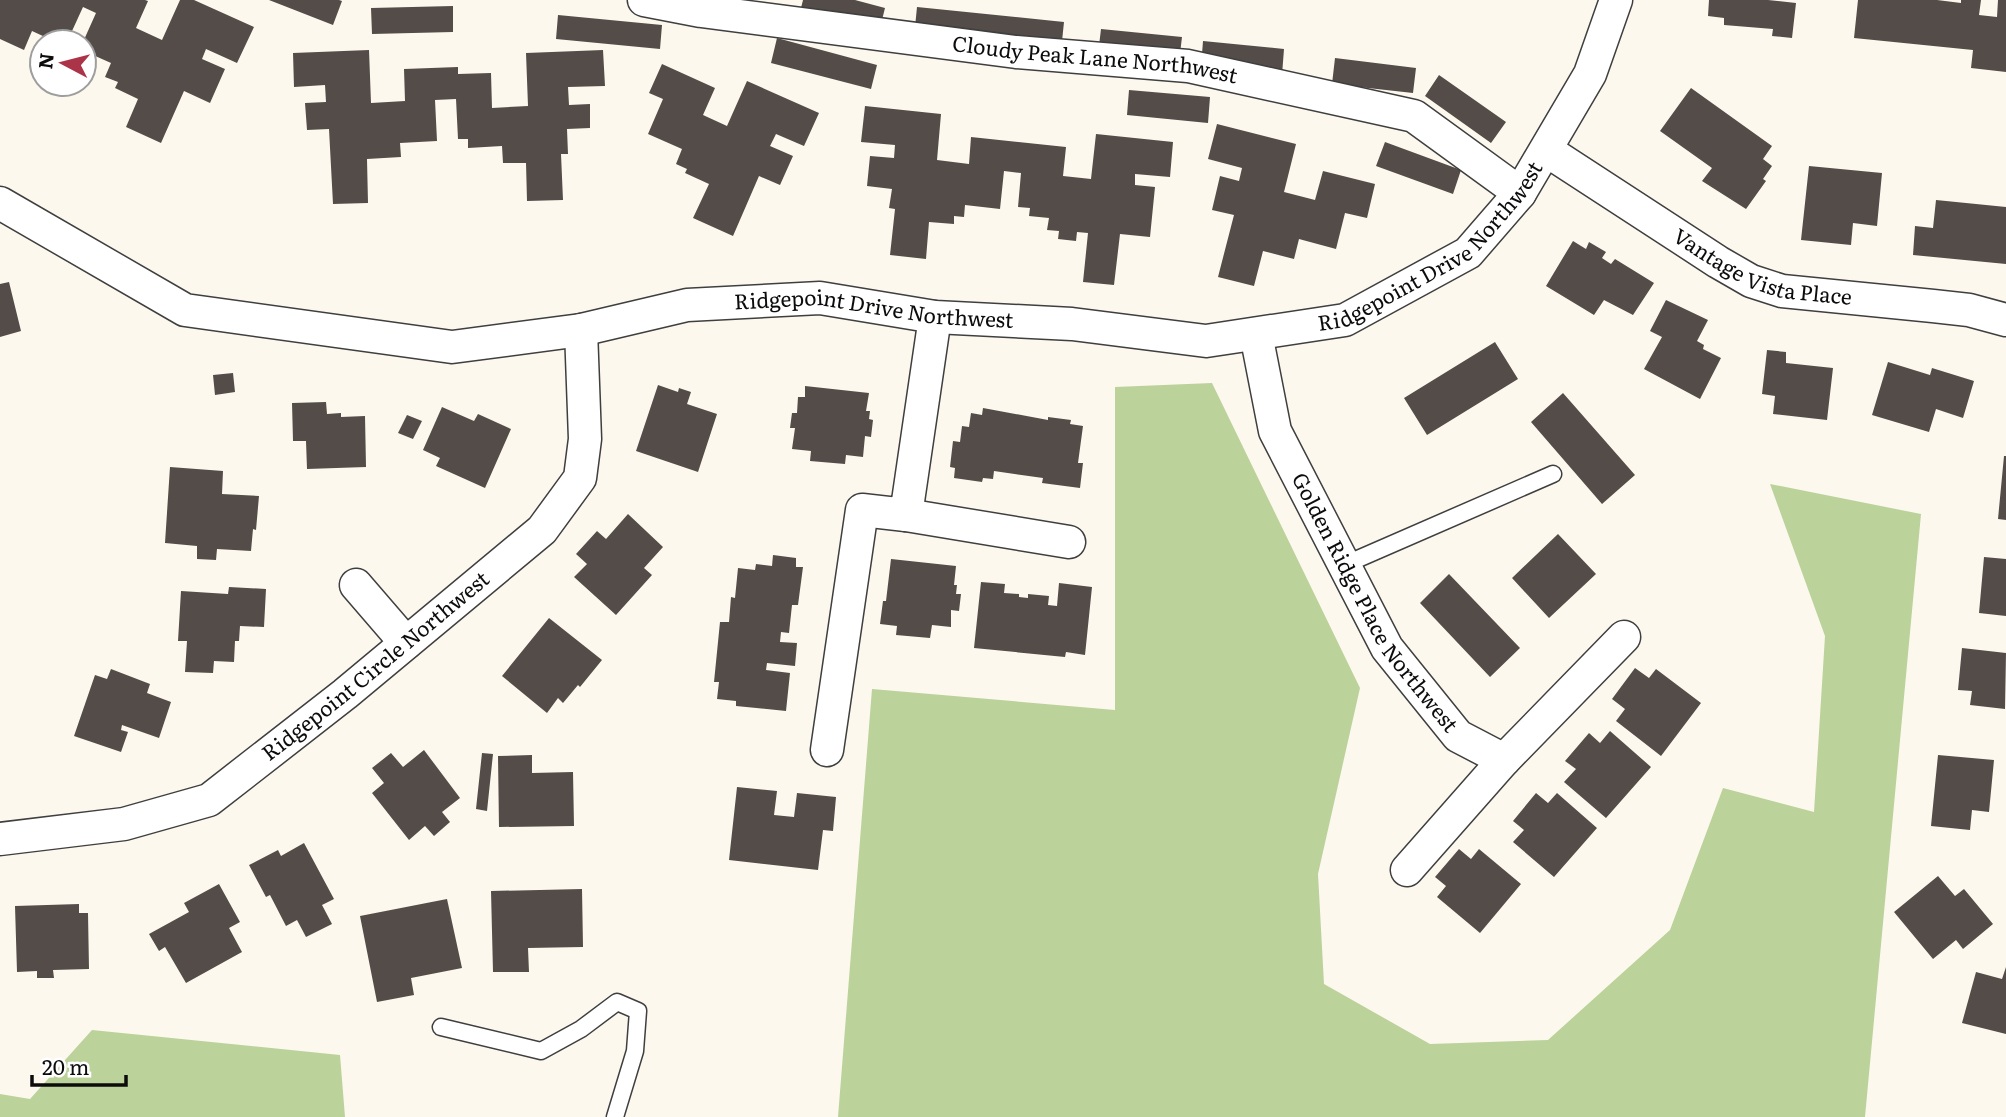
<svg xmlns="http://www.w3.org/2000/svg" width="2006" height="1117" viewBox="0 0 2006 1117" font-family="Literata,serif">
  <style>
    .forest { fill: #bbd29b }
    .building { fill: #534c49 }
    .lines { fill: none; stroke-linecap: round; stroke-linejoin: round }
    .service-casing { stroke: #3f3f3f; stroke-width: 19 }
    .minor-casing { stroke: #3f3f3f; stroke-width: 35 }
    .service { stroke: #fff; stroke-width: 16 }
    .minor { stroke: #fff; stroke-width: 32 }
    .labels { text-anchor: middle; stroke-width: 7; stroke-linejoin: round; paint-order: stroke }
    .street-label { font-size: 21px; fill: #0c0c0c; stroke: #fff }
  </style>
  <rect width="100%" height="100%" fill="#fdf8ed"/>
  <!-- forest -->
  <path class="forest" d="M1212,383L1360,688L1318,874L1324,984L1430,1044L1548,1040L1670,930L1723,788L1814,812L1825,636L1770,484L1921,514L1865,1117H838L872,689L1115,710V387Z
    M92,1030L340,1055L345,1117H0V1094L30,1099Z"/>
  <!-- building -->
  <path class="building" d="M0,0H145L148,1L136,28L162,40L180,0H194L254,27L237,63L206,49L202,59L225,69L210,103L184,91L161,143L126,127L138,99L115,88L118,82L105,77L111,63L84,51L83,42L96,13L83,7L67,42H56L32,31L24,50L0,39Z
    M269,0H339L342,1L333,25Z
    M803,0H855L885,8L879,32L800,12Z
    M1709,0H1768L1796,3L1792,38L1772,36L1773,29L1724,25V18L1708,16Z
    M1858,0H1937L1961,3V0H1981L1979,15L1997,17L1998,0H2006V72L1971,68L1973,50L1854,38Z
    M453,6V32L372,34L371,8Z
    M917,7L1064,22L1061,51L914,37Z
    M558,15L662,25L660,49L556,39Z
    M1101,29L1182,37L1179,62L1098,54Z
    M777,38L877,65L871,89L771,63Z
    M1203,41L1284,49L1282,75L1201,67Z
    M369,50L371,103L405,101L404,69L458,67V74L491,73L492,108L528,106L526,53L603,50L605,86L568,87L569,105L590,104V128L567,129L568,154H561L563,200L527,201L526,163H503L502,146L468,148V139H458L456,99L435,100L437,141L400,143L401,157L367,159L368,203L333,204L329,129L307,130L305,103L326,102L325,85L294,87L293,53Z
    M1335,58L1416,68L1413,93L1332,84Z
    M662,64L715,88L703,115L727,126L747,81L819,113L804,146L776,134L770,146L793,156L780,185L759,176L733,236L693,218L709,184L685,173L687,169L676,164L682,149L648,134L663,99L649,93Z
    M1439,75L1506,122L1491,143L1425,96Z
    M1691,88L1772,146L1763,159L1772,166L1763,179L1766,181L1746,209L1702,181L1712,168L1660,131Z
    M1129,90L1210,97L1208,123L1127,115Z
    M865,106L941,114L937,160L969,164L971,137L1066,147L1063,176L1091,179L1096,134L1173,142L1170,177L1135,174V185L1155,187L1150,237L1120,234L1114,285L1083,282L1088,233L1077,232L1076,241L1058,239L1059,231L1047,230L1049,218L1029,216L1030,208L1018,207L1021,173L1004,171L1000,209L965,205L964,217L954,216V224L929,222L926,259L890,255L895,209L889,208L892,189L867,186L870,156L894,158L895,145L861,142Z
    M1217,124L1296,144L1284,192L1315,200L1323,171L1375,184L1367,218L1345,213L1336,249L1299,239L1294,259L1263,251L1254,286L1218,277L1234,215L1212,210L1220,176L1239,181L1242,168L1208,159Z
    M1385,142L1461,170L1453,194L1376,166Z
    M1809,166L1882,173L1877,226L1853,223L1851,245L1801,240Z
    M1936,200L2006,207V264L1913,255L1915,226L1933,228Z
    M1573,241L1586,249L1589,242L1606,252L1602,258L1611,264L1615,259L1654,283L1633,315L1604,300L1594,315L1546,286Z
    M9,282L21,331L0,337V284Z
    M1666,300L1708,320L1697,341L1704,345L1703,349L1721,358L1700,399L1644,369L1662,337L1650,331Z
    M1495,342L1518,379L1427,435L1404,398Z
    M1767,350L1786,352V363L1833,368L1827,420L1773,414L1775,396L1762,394Z
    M1888,362L1930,375L1932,368L1974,381L1963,418L1936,409L1929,432L1872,415Z
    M233,373L235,392L215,395L213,375Z
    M658,385L678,392L679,388L691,392L687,404L717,414L698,472L636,451Z
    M805,386L869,393L866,411H870L869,419L873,420L871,437L865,436L863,457L846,455L845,464L810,461L811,451L792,449L795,428H790L792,413H797L798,397H805Z
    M1563,393L1635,475L1602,504L1531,422Z
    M326,402L327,414L341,413V417L365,416L366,467L307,469L306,441H293L292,403Z
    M442,407L474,421L478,414L511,429L485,488L436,466L440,458L423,450Z
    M983,408L1048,420V417L1071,420L1070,424L1083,426L1078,463H1083L1080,488L1042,483L1043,478L994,471L993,479L983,478L982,482L954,478L955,468L950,467L953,441L960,442L962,426L969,427L971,413L982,415Z
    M407,415L422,421L413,439L398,433Z
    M2004,456H2006V520L1998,519Z
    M170,467L223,471L222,494L259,496L256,530L253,529L251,551L217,549L216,560L197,559V546L165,543Z
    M628,514L663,547L644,568L652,575L616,615L574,577L587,564L576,554L597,531L606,539Z
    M1558,534L1596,574L1549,618L1512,578Z
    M773,555L796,558V567H803L798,605H792L789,633L781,632L780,642L797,643L795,666L767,663L766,670L790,673L786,711L736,706V701L717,699L719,682H714L720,622H729L731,597L735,598L738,568L755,570L756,564L772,566Z
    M1984,557L2006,559V616L1979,613Z
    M891,559L956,566L954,585H957L956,594H961L959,611L951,610V627L932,625L930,638L896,635L897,626L880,624L883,601H886Z
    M1449,574L1520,648L1490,677L1420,603Z
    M981,582L1005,584L1004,593L1019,594V597L1028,598V594L1049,596L1048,605L1057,606L1059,583L1092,587L1085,655L1066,652L1065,657L974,648Z
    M229,587L266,589L264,627L240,626L239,641H235L234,662L214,661L213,673L185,672L187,641H178L181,591L228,594Z
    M549,618L602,660L580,687L578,685L563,703L558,698L547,713L502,676Z
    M1962,648L2006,653L2005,709L1970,705L1972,691L1958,690Z
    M1635,668L1649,678L1656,669L1701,703L1661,756L1616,721L1625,709L1612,699Z
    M111,669L150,684L147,693L171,702L159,738L122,725L121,730L128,732L121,752L74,736L95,675L107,679Z
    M1610,731L1651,767L1606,818L1564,782L1576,769L1565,761L1589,733L1600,743Z
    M424,750L460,798L442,812L450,822L434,836L425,826L409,840L372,793L384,783L372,768L391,753L403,767Z
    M482,753L493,754L487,811L476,809Z
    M532,755V773L573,772L574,826L499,827L498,756Z
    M1938,755L1994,760L1989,812L1972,810L1970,830L1931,826Z
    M737,787L777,791L774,815L794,817L797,793L836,797L833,831L823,830L818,870L729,860Z
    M1536,793L1548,803L1557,793L1597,828L1554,877L1513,842L1524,830L1513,821Z
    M304,843L334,899L322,905L332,924L306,937L297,920L286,926L270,895L266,897L249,865L278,850L281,856Z
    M1459,849L1471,859L1479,849L1521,884L1480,933L1437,897L1446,886L1435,877Z
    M1938,876L1955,896L1964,889L1993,924L1963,949L1956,940L1933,959L1894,912Z
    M219,884L240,922L229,928L242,952L186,983L165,947L159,951L149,934L189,912L184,903Z
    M582,889L583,947L528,948L529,972H493L491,891Z
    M447,899L462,968L411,978L414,995L377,1002L360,916Z
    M79,904V913H88L89,969L53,970L54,978H37V971L17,972L15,906Z
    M2006,967V1034L1962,1023L1976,972L2002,979Z"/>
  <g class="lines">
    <defs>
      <path id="service" d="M1344,565L1553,474
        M441,1027L541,1051L581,1029L617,1002L638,1011L635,1051L615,1117"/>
      <g id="minor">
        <path id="s1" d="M644,0L701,11L1016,52L1188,66L1414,116L1520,193"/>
        <path id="s2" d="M1546,150L1718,262L1751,281L1782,291L1933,306L1969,310L2006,320"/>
        <path id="s3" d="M0,203L185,310L452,347L581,330L687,305L820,298L935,317L1072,324L1206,341L1345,320L1468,253L1520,193L1590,74L1616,0"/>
        <path id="s4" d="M1256,334L1275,431L1387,648L1458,736L1504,760L1624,637"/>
        <path d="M906,515L1069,542"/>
        <path d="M356,585L406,643"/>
        <path d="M827,750L862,510L906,515L935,317"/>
        <path id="s5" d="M0,839L124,824L209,800L345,694L542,530L580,478L585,439L581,330"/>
        <path d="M1407,870L1504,760"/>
      </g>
    </defs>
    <!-- service casing -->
    <use href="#service" class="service-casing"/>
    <!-- minor casing -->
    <use href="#minor" class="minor-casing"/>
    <!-- service -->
    <use href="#service" class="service"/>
    <!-- minor -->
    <use href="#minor" class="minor"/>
  </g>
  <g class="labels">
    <!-- street labels -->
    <g class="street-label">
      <text dy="7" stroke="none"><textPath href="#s1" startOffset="455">Cloudy Peak Lane Northwest</textPath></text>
      <text dy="7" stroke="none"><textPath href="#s3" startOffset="1498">Ridgepoint Drive Northwest</textPath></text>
      <text dy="7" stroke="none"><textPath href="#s2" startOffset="250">Vantage Vista Place</textPath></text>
      <text dy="7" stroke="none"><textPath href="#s3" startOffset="910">Ridgepoint Drive Northwest</textPath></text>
      <text dy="7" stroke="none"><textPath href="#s4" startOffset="298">Golden Ridge Place Northwest</textPath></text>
      <text dy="7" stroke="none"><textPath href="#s5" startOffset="427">Ridgepoint Circle Northwest</textPath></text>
    </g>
  </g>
  <!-- north arrow -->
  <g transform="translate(63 63) rotate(277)"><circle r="33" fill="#ffffff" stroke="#9e9e9e" stroke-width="2"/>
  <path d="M0-5L12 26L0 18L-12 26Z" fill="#ac3449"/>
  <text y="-10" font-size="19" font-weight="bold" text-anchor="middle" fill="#0c0c0c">N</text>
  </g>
  <!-- scale -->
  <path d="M32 1075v10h94v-10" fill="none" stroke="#0c0c0c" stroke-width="3.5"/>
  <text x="42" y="1075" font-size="21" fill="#0c0c0c" stroke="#ffffff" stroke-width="5" paint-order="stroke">20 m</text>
</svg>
